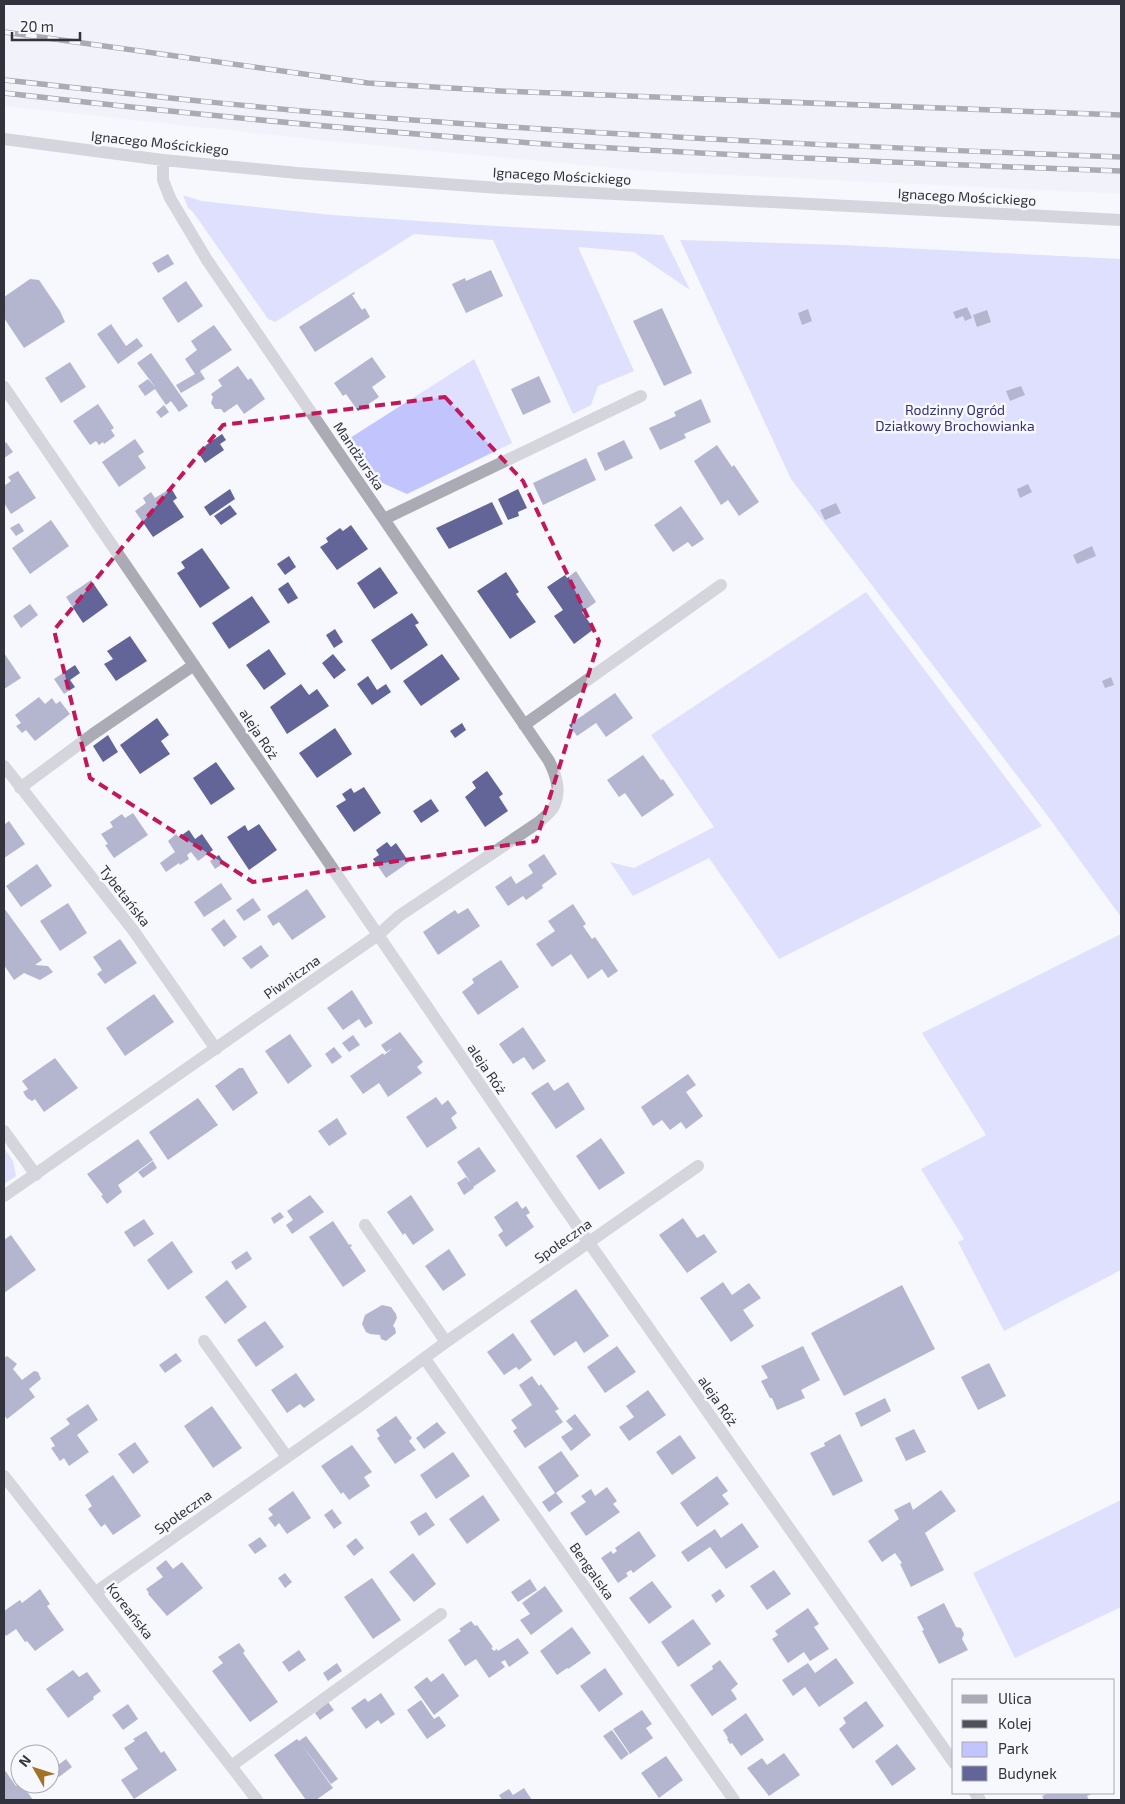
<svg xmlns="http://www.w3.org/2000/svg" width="1125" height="1804" viewBox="0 0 1125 1804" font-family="'Exo 2',sans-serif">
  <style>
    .built { fill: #ebecf9 }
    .green { fill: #c1c4fd }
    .building { fill: #636498 }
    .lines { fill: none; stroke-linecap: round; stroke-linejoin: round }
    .minor { stroke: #aaabb5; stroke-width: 12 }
    .rail-casing { stroke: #4f5059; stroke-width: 5.5 }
    .rail { stroke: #f7f8fd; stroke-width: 4; stroke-dasharray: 11; stroke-linecap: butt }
    .marked { fill: none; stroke: #c2185b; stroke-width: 4; stroke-dasharray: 10 6; stroke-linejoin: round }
    .labels { text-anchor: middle; stroke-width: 5; stroke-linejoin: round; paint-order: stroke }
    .street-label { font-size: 14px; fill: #32333c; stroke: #f7f8fd }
    .park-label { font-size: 14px; fill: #363174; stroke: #f7f8fd }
  </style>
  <rect width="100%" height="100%" fill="#f7f8fd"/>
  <!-- built -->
  <path class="built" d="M4,4H1121V194L645,171L318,140L4,106Z"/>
  <!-- green -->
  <path class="green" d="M183,195L201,201L332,215L495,226L663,235L690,290L634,252L578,247L634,371L598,386L591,405L573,414L493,240L414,234L275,322L268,319L193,212L188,208Z
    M680,240L843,245L1121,259V917L1044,811L791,479Z
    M474,359L512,443L407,494L378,481L350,438Z
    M866,592L1042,826L779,959L709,858L633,896L610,862L634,868L714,827L651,735Z
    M1121,934V1270L1004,1331L958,1242L964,1239L921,1169L986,1135L922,1033Z
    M4,1148L13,1161L16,1176L4,1184Z
    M1121,1500V1607L1015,1658L973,1573Z"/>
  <!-- building -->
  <path class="building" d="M168,254L174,264L158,273L152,263Z
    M491,270L503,296L466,313L452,284L465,278L466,281Z
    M30,279L39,280L60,311L65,322L24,348L4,318V297Z
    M186,281L203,306L178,323L162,298Z
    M354,292L355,294L352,295L362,310L365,308L370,317L315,352L299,327Z
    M967,307L972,318L965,321L963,316L956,319L953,312Z
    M662,308L692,373L664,386L633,321Z
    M808,309L812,321L802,325L798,313Z
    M987,310L991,322L977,327L973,315Z
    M111,324L126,346L137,338L143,346L118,364L97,334Z
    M214,325L232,350L200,371L205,379L181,393L176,385L195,374L185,359L197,350L191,341Z
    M151,353L188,406L179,412L171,401L166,405L155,389L145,396L138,386L148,379L156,388L137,363Z
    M372,357L386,377L372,387L379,397L358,411L346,394L343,396L334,383Z
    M70,362L86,387L61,403L45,378Z
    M238,366L248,380L251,378L265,399L244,414L237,404L224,413L221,409H215L211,403L213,397L211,394L222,386L218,380Z
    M539,376L551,402L523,415L511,389Z
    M1021,386L1025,395L1010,401L1006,391Z
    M701,399L711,422L684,434L686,438L660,450L649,428L676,416L674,412Z
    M98,404L114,428L111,430L115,436L104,444L103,442L99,445L96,441L90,445L73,421Z
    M164,405L169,412L161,418L156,412Z
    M222,434L226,440L220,444L224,450L205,463L197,451Z
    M135,439L144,452L138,456L146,468L119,487L102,462Z
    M624,440L633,458L605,471L597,453Z
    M6,442L13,452L4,458V444Z
    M717,445L732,467L734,465L759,502L739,516L728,500L721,505L694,461Z
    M586,458L596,480L543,505L533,483Z
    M18,471L36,498L11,514L4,503V486L11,481L8,477Z
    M1028,484L1032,492L1020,498L1017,489Z
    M171,488L177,498L173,501L184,517L153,537L135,511L146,503L143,498L151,492L155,498Z
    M230,489L235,499L210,516L204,507Z
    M518,489L527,508L518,512L519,516L508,520L498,499Z
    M492,502L503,524L449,549L436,528Z
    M836,503L841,513L825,520L820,510Z
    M230,505L237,514L221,525L214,516Z
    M681,506L704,539L692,547L688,542L673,552L654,525Z
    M51,520L69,546L30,574L12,548Z
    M19,523L24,531L16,536L10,528Z
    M351,525L368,549L337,570L320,547L328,542L326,538L340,528L343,531Z
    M1092,546L1096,556L1077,564L1073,555Z
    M202,548L230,588L200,608L177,573L185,568L181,562Z
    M289,556L296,567L285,575L277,564Z
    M380,567L398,593L374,609L357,583Z
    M576,571L596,602L582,612L594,629L574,644L554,616L563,610L547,587L565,575L567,578Z
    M506,572L519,592L516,594L536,622L510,639L477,591Z
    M91,580L108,605L83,623L66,597Z
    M288,582L298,598L288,604L278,589Z
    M252,596L270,622L229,649L212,623Z
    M30,604L38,615L21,628L13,616Z
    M412,613L419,623L415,625L428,645L391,670L371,640Z
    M335,629L343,642L334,648L326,635Z
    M130,636L147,661L116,681L104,664L113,659L107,651Z
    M269,649L286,674L264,690L246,665Z
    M4,653L21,678L4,689Z
    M333,654L346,670L334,679L322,663Z
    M442,654L460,679L421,706L403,681Z
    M75,665L80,673L70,680L75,687L64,694L54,679Z
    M368,676L377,690L386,684L391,692L372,705L357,684Z
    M1111,677L1114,685L1105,688L1102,681Z
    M301,684L309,695L317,689L329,706L287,734L270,707Z
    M615,693L633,718L606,737L596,723L577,736L569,725Z
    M39,697L45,704L52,698L56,704L60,701L70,714L35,741L26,730L22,733L16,726L21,723L15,715Z
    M157,718L169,735L161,741L170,754L140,774L120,745Z
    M462,723L466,730L455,738L450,731Z
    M335,728L352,754L317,778L299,753Z
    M108,735L118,752L103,762L93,746Z
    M643,755L661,780L663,779L674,795L642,817L625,793L619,797L607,780Z
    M216,762L235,789L211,805L193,778Z
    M487,771L503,794L499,797L508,811L485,827L465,797L476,788L472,782Z
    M364,787L381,813L354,832L336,806L346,800L342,794L351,788L354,793Z
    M431,799L439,811L421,823L413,811Z
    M133,813L148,835L114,858L105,845L108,844L101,834L113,827L110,822L122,814L125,818Z
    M9,821L25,844L4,858V822L5,824Z
    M259,824L277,850L249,870L227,837L245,825L248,831Z
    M189,830L195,839L202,834L213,850L198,861L191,852L187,855L189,859L180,865L179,863L166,872L160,863L175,852L168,841L176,834L179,837Z
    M387,842L391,847L396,843L409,862L386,878L373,859L379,855L376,850Z
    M544,854L557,874L542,885L543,888L526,900L523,896L508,906L495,887L511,876L516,884L533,873L528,865Z
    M219,855L224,863L215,869L210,861Z
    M37,864L52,886L21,907L6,886Z
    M221,883L232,899L204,917L194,902Z
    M307,889L326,917L292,940L279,922L273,926L267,916Z
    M253,898L261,910L244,921L236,910Z
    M68,903L87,933L60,951L40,921Z
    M573,904L586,924L583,926L592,939L595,937L618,971L608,978L602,969L588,979L571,954L552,967L536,944L555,931L548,921Z
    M4,908L42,960L35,965L48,966L53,972L40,980L24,973L14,980L4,965Z
    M468,908L480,926L438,955L423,932L455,910L458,914Z
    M224,919L237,937L224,947L211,929Z
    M120,939L137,963L105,984L97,974L102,970L93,957Z
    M261,945L269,956L251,969L242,958Z
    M501,960L519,987L478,1015L462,992L474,983L472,979Z
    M352,990L373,1023L365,1028L359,1019L343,1030L327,1008Z
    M154,994L174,1022L125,1056L106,1028Z
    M523,1027L546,1061L533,1070L524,1057L513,1064L499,1044Z
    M400,1032L423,1062L417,1067L422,1073L388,1097L379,1083L363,1094L350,1076L383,1053L384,1055L393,1048L386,1052L381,1045Z
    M290,1034L312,1066L288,1084L265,1051Z
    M353,1035L360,1045L349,1052L342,1043Z
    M334,1047L342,1057L332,1064L325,1054Z
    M55,1058L78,1088L44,1112L35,1099L32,1101L27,1098L23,1092L28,1089L22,1081Z
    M239,1068H243L258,1093L233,1111L215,1086Z
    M688,1074L696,1085L686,1092L703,1116L686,1129L681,1122L670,1130L662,1120L653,1126L641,1107Z
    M548,1082L554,1091L568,1082L585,1109L556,1129L531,1093Z
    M436,1097L442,1105L448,1100L457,1113L451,1118L457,1128L427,1148L406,1117Z
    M198,1098L218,1125L168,1160L149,1132Z
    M337,1118L347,1134L329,1146L318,1131Z
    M601,1138L625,1173L599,1190L576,1156Z
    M138,1139L153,1160L118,1185L122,1192L107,1204L101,1196L103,1195L87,1174Z
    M479,1147L496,1171L473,1187L474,1188L464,1195L457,1183L466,1177L471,1183L457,1162Z
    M153,1161L157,1168L143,1178L138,1172Z
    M310,1195L324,1212L292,1234L286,1225L293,1220L287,1211Z
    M411,1195L434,1230L413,1245L405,1233L403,1235L387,1212Z
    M517,1201L522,1209L526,1206L530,1213L526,1215L534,1227L506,1247L498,1235L503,1231L494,1217Z
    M280,1212L284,1217L274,1224L271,1218Z
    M683,1218L697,1238L704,1234L717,1252L687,1273L659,1235Z
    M144,1219L154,1234L134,1247L124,1232Z
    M333,1221L349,1245L351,1244L352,1246L350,1247L366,1271L343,1287L309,1237Z
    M11,1235L36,1270L4,1293V1240Z
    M172,1241L193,1272L168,1290L147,1260Z
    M449,1249L466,1275L443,1291L425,1266Z
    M247,1251L252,1259L236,1270L231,1262Z
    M227,1280L247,1307L225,1324L205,1297Z
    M723,1282L732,1295L749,1283L761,1298L743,1310L754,1326L731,1342L700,1298Z
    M902,1285L935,1349L844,1396L811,1333Z
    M576,1289L609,1336L584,1353L576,1341L554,1356L530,1321Z
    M382,1305L391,1307L396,1314L397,1318L393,1326L395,1328L396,1333L386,1341L381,1339L380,1335L370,1334L366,1332L362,1324L365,1315Z
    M265,1321L284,1347L256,1367L237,1340Z
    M513,1333L532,1360L519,1370L516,1367L504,1375L487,1352Z
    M617,1346L636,1372L605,1393L587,1367Z
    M803,1346L820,1380L801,1390L805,1398L777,1410L772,1398H770L761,1381L768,1378L761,1366Z
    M176,1353L182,1361L165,1373L159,1365Z
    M7,1356L17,1364L13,1369L22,1380L34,1371L38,1372L41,1379L29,1389L35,1397L7,1419L4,1415V1358Z
    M989,1363L1006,1396L978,1410L961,1377Z
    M296,1373L315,1400L304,1408L300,1404L287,1413L271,1390Z
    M532,1376L539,1386L541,1384L559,1409L555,1411L563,1422L525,1448L513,1431L517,1428L511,1420L532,1405L519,1385Z
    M648,1390L666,1415L629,1441L619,1427L634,1417L626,1406Z
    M885,1398L891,1411L861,1427L855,1413Z
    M88,1404L98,1420L77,1435L89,1452L69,1466L64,1458L60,1461L51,1448L55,1446L50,1438L70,1424L66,1419Z
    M212,1406L242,1448L213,1468L184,1426Z
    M575,1414L591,1435L571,1451L561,1437L573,1429L566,1421Z
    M396,1416L412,1438L409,1441L416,1450L395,1464L377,1438L380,1436L376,1430Z
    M437,1422L446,1433L424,1449L416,1438Z
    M914,1429L926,1452L906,1461L895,1438Z
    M840,1434L863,1481L833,1496L810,1453L825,1446L824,1443Z
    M680,1435L696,1458L672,1475L656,1452Z
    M135,1442L149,1462L133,1474L118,1454Z
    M352,1445L372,1472L364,1477L370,1486L349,1500L343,1492L341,1494L321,1466Z
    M561,1451L579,1476L556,1493L563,1502L549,1512L542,1502L555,1493L538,1467Z
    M453,1452L470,1476L436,1499L420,1475Z
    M113,1475L141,1516L113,1535L105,1524L101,1527L88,1509L92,1506L85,1495Z
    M717,1476L728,1491L722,1495L729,1504L697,1527L680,1503Z
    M607,1487L617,1501L613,1504L620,1512L586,1536L570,1513L586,1502L581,1496L591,1489L595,1496Z
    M941,1490L956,1511L925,1533L944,1570L911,1587L900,1564L902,1563L895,1553L882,1562L868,1541L899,1519L894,1510L910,1502L913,1510Z
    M293,1491L311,1518L287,1534L279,1523L275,1527L268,1518L273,1515L268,1509Z
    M483,1495L500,1520L467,1544L449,1519Z
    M332,1509L342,1523L334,1529L324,1515Z
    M426,1512L435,1525L419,1536L410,1522Z
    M742,1523L759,1547L726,1569L710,1547L688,1562L681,1552L715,1529L721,1538Z
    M639,1531L656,1556L633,1573L631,1570L626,1573L628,1576L618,1583L601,1558L611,1551L613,1554L617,1551L615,1548Z
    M260,1537L267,1546L255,1554L248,1545Z
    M356,1538L364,1548L354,1556L346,1546Z
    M413,1553L436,1584L414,1602L389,1572Z
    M166,1560L173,1569L182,1562L203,1588L167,1616L148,1594L149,1593L146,1589L163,1577L156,1568Z
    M774,1570L791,1594L767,1610L750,1586Z
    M285,1573L292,1582L285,1588L278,1578Z
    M372,1578L401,1620L373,1639L344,1597Z
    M530,1579L537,1590L518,1602L511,1592Z
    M652,1581L672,1607L649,1624L629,1598Z
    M545,1586L563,1611L531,1635L520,1620L530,1614L522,1603Z
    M40,1589L50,1604L47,1606L64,1630L35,1651L27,1641L25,1642L16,1629L6,1636L4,1633V1611L20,1600L22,1603Z
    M720,1589L725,1596L716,1603L711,1595Z
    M944,1603L956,1627L961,1628L964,1634L962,1639L968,1650L939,1664L922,1631L924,1630L917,1617Z
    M808,1608L819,1624L814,1627L829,1649L810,1661L804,1652L788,1663L772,1639L778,1635L775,1631Z
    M693,1619L711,1644L678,1667L661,1642Z
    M471,1621L475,1626L477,1625L493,1647L491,1648L494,1651L497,1649L498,1651L518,1638L529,1653L509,1667L505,1660L501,1662L505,1667L489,1678L476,1659L465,1666L448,1640L461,1631L459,1629Z
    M572,1627L591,1653L568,1669L567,1668L557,1675L540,1651Z
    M239,1643L245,1651L243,1653L278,1702L250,1722L212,1671L223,1663L218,1657Z
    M299,1650L306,1660L289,1672L282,1662Z
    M836,1658L854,1683L819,1707L805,1687L793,1696L782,1680L808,1663L815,1673Z
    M720,1660L738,1684L731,1690L737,1699L712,1716L690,1685L713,1669L712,1666Z
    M337,1663L342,1671L328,1681L323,1673Z
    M605,1668L623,1694L599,1712L580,1686Z
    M73,1670L79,1677L87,1672L101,1691L93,1697L94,1699L68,1718L46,1689Z
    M443,1673L459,1696L434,1715L414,1687L427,1677L431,1682Z
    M381,1693L395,1714L381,1724L378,1720L366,1729L351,1708L365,1698L368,1702Z
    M421,1700L434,1719L439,1716L446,1726L427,1739L407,1710Z
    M866,1701L884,1726L853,1749L839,1729L846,1723L843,1718Z
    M328,1702L334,1710L320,1720L315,1713Z
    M128,1704L138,1719L123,1730L112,1715Z
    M642,1710L652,1724L646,1728L653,1738L630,1754L613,1729Z
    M746,1713L764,1740L741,1756L732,1743L730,1744L727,1739L728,1738L723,1730Z
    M612,1730L629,1754L621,1760L603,1736Z
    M146,1731L161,1753L164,1751L177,1770L134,1799L121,1780L138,1769L124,1748L135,1741L133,1739Z
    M306,1736L338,1779L331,1784L299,1741L333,1788L316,1800H306L274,1755L297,1739L299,1741Z
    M897,1744L916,1769L892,1786L875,1761Z
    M784,1753L800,1775L769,1796L747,1768L762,1758L767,1765Z
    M666,1756L683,1780L659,1798L641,1773Z
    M66,1759L72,1767L59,1777L53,1769Z
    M4,1769L16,1786L22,1784L33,1800H4Z
    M524,1788L532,1800H502L499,1795L509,1789L513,1795Z
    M1049,1793H1094L1087,1796L1089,1800H1044L1042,1796Z"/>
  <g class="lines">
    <!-- minor -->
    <path class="minor" d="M4,139L163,160L297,173L499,188L1121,220
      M4,387L559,1200L954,1763
      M384,519L641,396
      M524,725L721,585
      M4,766L133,930L216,1049
      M20,788L93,734L194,665
      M4,1131L36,1175
      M4,1196L378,935L399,916L539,822C543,818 550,813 553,808C562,792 556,775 549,761L207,260L170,198L163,180V160
      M365,1225L446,1342
      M204,1341L287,1457
      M425,1359L734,1800
      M4,1476L231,1766L257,1800
      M96,1592L361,1405L446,1342L698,1166
      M231,1766L441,1614
      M975,1793L980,1800"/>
    <defs>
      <path id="rail" d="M4,32L368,83L500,91L1121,115
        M4,80C140,95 276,110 413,120C649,138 885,148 1121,157
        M4,93C179,113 355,130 531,143C727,156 924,164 1121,171"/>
    </defs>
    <!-- rail casing -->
    <use href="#rail" class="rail-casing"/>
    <!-- rail -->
    <use href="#rail" class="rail"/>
  </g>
  <!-- marked area -->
  <path d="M0 0H1125V1804H0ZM445,397L523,481L599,641L536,841L253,882L90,778L54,630L223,425Z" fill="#f7f8fd" fill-opacity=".55" fill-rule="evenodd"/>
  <path class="marked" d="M445,397L523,481L599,641L536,841L253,882L90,778L54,630L223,425Z"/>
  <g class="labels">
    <!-- street labels -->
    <g class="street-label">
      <text transform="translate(160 143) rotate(6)" y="5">Ignacego Mościckiego</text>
      <text transform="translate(562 176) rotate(3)" y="5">Ignacego Mościckiego</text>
      <text transform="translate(967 197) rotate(3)" y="5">Ignacego Mościckiego</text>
      <text transform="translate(359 456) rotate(56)" y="5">Mandżurska</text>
      <text transform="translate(259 734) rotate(56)" y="5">aleja Róż</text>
      <text transform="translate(125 896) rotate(52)" y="5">Tybetańska</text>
      <text transform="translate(292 977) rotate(-35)" y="5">Piwniczna</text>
      <text transform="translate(487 1069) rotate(56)" y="5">aleja Róż</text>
      <text transform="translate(563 1241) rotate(-35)" y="5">Społeczna</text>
      <text transform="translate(718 1401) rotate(55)" y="5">aleja Róż</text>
      <text transform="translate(183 1512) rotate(-35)" y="5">Społeczna</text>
      <text transform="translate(592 1571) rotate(55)" y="5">Bengalska</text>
      <text transform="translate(130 1611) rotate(52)" y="5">Koreańska</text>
    </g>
    <!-- park labels -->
    <g class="park-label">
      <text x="955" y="415">Rodzinny Ogród<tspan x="955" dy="16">Działkowy Brochowianka</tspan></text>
    </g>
  </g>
  <!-- border -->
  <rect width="1125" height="1804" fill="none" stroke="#32333c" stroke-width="10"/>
  <!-- legend -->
  <rect x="952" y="1679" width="162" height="115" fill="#f7f8fd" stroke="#a8a9b0"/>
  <rect x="962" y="1695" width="25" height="8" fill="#aaabb5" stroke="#a8a9b0"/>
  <text x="998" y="1704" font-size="15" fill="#32333c">Ulica</text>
  <rect x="962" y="1720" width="25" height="8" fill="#4f5059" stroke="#a8a9b0"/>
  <text x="998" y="1729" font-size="15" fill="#32333c">Kolej</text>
  <rect x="962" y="1742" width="25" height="15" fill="#c1c4fd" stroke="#a8a9b0"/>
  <text x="998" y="1754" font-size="15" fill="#32333c">Park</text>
  <rect x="962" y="1766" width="25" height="15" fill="#636498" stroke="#a8a9b0"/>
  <text x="998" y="1779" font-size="15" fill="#32333c">Budynek</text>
  <!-- north arrow -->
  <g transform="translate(35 1769) rotate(309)"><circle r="24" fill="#f7f8fd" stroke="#a8a9b0"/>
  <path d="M0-4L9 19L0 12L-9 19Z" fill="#a37127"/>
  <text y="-8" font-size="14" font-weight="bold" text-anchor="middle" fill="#32333c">N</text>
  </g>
  <!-- scale -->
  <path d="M12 32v8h68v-8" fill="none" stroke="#32333c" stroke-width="2.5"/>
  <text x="20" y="32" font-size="15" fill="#32333c" stroke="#f7f8fd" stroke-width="4" paint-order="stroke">20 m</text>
</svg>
